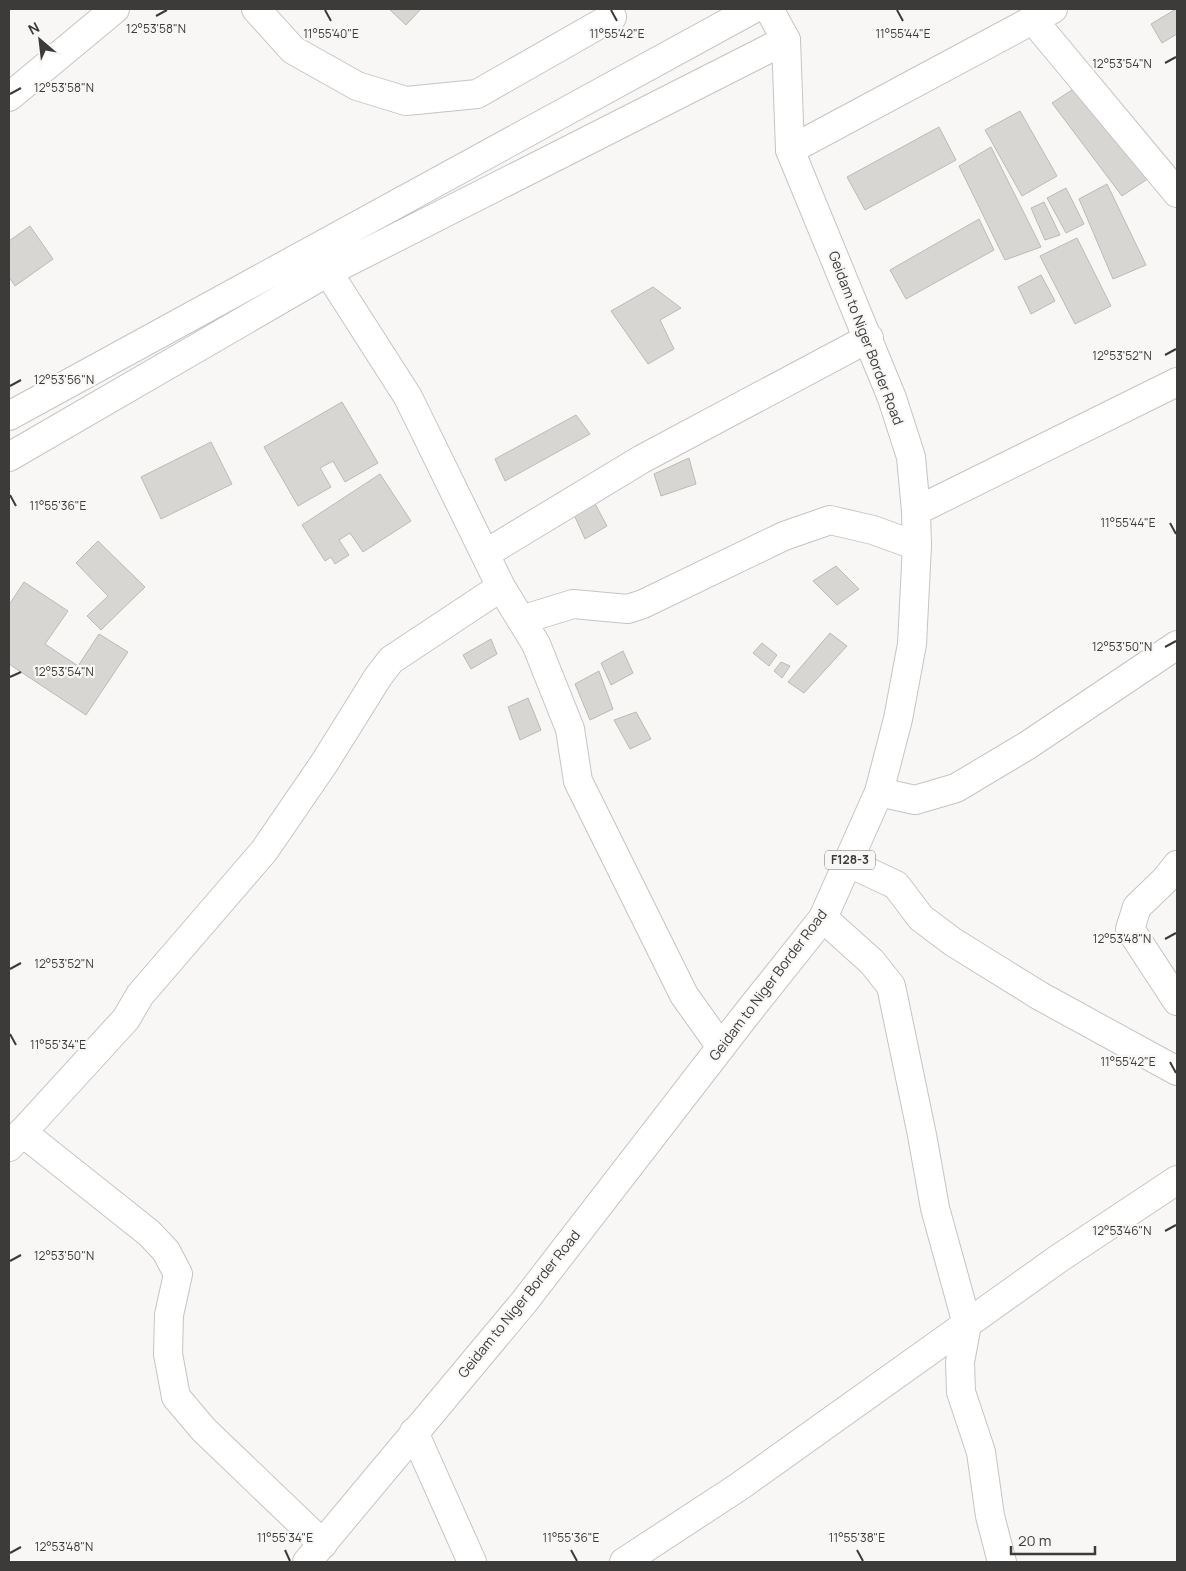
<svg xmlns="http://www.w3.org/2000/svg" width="1186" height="1571" viewBox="0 0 1186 1571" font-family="Manrope,sans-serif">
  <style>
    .building { fill: #d8d6d3; stroke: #bcbab7 }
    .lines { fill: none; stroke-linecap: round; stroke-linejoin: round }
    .minor-casing { stroke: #c6c4c2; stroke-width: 30 }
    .tertiary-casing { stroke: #c6c4c2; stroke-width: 30 }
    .primary-casing { stroke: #c6c4c2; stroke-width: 30 }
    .minor { stroke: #fff; stroke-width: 28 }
    .tertiary { stroke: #fff; stroke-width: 28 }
    .primary { stroke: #fff; stroke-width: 28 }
    .ticks { fill: none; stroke: #3c3b3a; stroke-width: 2 }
    .labels { text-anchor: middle; stroke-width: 4.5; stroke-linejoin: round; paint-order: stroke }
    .shield { fill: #f9f7f5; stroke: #757372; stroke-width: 1 }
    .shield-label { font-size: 12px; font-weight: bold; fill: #3c3b3a }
    .street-label { font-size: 14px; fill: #3c3b3a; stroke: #f9f7f5 }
    .ticks-label { font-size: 12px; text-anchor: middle; fill: #3c3b3a; stroke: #f9f7f5; stroke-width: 4.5; stroke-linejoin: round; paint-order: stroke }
  </style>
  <rect width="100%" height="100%" fill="#f9f7f5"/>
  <!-- building -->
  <path class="building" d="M389,9H421L406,25Z
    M1176,9H1177V34L1162,43L1151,24Z
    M1078,86L1152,176L1122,196L1052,103Z
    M1020,111L1057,176L1022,196L985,130Z
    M939,127L956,160L865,210L847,177Z
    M991,147L1041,247L1005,260L959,166Z
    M1107,184L1146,265L1113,279L1079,199Z
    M1066,188L1084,224L1066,233L1047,198Z
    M1044,202L1060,235L1045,240L1031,208Z
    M979,219L994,250L906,299L890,270Z
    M30,226L53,259L15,286L9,277V241Z
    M1077,238L1111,306L1075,324L1040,256Z
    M1041,275L1055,301L1031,314L1018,287Z
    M653,287L681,308L660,320L674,349L648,364L611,311Z
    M342,402L378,463L345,482L333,461L320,468L331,487L298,506L264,447Z
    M576,415L590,434L505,481L495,459Z
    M211,442L232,484L161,519L141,477Z
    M689,458L696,484L661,496L654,474Z
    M380,474L411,521L363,552L350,533L339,540L349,555L335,564L331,557L325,561L302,525Z
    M591,496L607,526L585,539L571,508Z
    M98,541L145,587L101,630L87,616L108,596L76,563Z
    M836,566L859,589L837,605L813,581Z
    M24,582L68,611L45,644L78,666L99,634L128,652L86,715L9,664V605Z
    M830,633L847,646L804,693L788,682Z
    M491,639L497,654L471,669L463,655Z
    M762,643L777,655L769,666L753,653Z
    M623,651L633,673L611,685L601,663Z
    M781,662L790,666L782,678L774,671Z
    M599,671L613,709L590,720L575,684Z
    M528,698L541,730L520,740L508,707Z
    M636,712L651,739L630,749L614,720Z"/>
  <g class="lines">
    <defs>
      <path id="minor" d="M256,9L293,50L357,86L406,101L477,94L612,17
        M1033,20L1177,193
        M9,97L115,9
        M790,150L1053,9
        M328,272L408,397L501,587L536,644L570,729L578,781L684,995L721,1047
        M916,511L1177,382
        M485,554L642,459L869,338
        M521,620L573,604L628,609L643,604L784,536L830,520L873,530L917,546
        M879,792L915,800L956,788L1028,745L1177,645
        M849,863L896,885L921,918L953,942L1040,996L1177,1071
        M1177,865L1165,880L1137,907L1130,929L1177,1001
        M823,918L872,962L891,986L922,1135L935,1208L967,1324L960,1362L961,1392L981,1452L990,1516L1002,1562
        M22,1132L149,1233L166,1251L178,1274L169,1315L168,1354L176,1397L204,1430L323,1544
        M9,1147L126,1019L140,995L264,851L325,762L378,677L391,660L501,587
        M414,1432L472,1562
        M624,1562L740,1486L1058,1259L1177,1180"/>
      <path id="tertiary" d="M9,416L753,9
        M9,457L328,272L786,40"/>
      <path id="primary" d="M307,1562L524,1302L745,1016L823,918L879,792L898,719L912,644L917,546L916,511L911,457L892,398L790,150L786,40L769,9"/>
    </defs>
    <!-- minor casing -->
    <use href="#minor" class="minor-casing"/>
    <!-- tertiary casing -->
    <use href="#tertiary" class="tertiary-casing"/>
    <!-- primary casing -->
    <use href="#primary" class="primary-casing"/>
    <!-- minor -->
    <use href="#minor" class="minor"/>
    <!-- tertiary -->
    <use href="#tertiary" class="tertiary"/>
    <!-- primary -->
    <use href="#primary" class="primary"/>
  </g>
  <!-- ticks -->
  <path class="ticks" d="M325,10L331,21M611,10L617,21M897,10L903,21M156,16L167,10M1165,63L1176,57M10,94L21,88M1165,355L1176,349M10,386L21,380M10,495L16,506M1170,523L1176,534M1165,647L1176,641M10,677L21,672M1165,939L1176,933M10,969L21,963M10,1034L16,1045M1170,1062L1176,1073M1165,1231L1176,1225M10,1261L21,1255M285,1550L290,1561M571,1550L577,1561M857,1550L863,1561M10,1553L21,1547"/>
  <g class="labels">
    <!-- shield labels -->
    <rect class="shield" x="825" y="850.5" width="50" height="19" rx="4"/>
    <g class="shield-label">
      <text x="850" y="864">F128-3</text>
    </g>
    <!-- street labels -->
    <g class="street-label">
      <text transform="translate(866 338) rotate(69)" y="5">Geidam to Niger Border Road</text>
      <text transform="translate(768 985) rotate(-53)" y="5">Geidam to Niger Border Road</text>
      <text transform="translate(519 1304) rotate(-51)" y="5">Geidam to Niger Border Road</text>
    </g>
  </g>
  <g class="ticks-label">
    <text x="156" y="33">12°53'58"N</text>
    <text x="331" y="38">11°55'40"E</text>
    <text x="617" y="38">11°55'42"E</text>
    <text x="903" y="38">11°55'44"E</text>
    <text x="1122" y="68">12°53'54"N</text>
    <text x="64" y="92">12°53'58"N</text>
    <text x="1122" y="360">12°53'52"N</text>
    <text x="64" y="384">12°53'56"N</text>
    <text x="58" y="510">11°55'36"E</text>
    <text x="1128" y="527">11°55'44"E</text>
    <text x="1122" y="651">12°53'50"N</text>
    <text x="64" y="676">12°53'54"N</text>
    <text x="1122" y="943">12°53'48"N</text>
    <text x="64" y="968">12°53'52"N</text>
    <text x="58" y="1049">11°55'34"E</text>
    <text x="1128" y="1066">11°55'42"E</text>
    <text x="1122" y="1235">12°53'46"N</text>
    <text x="64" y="1260">12°53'50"N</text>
    <text x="285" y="1542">11°55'34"E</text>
    <text x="571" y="1542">11°55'36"E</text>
    <text x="857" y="1542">11°55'38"E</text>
    <text x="64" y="1551">12°53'48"N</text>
  </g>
  <!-- border -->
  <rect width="1186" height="1571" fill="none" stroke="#3c3b3a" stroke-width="20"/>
  <!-- north arrow -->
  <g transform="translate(40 40) rotate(332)" stroke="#f9f7f5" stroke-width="4" paint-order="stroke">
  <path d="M0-4L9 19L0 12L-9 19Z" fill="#3c3b3a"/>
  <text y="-8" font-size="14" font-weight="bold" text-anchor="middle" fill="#3c3b3a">N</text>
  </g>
  <!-- scale -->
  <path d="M1011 1546v8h84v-8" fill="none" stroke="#3c3b3a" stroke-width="2.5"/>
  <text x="1018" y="1546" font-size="15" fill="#3c3b3a" stroke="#f9f7f5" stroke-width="4" paint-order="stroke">20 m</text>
</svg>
